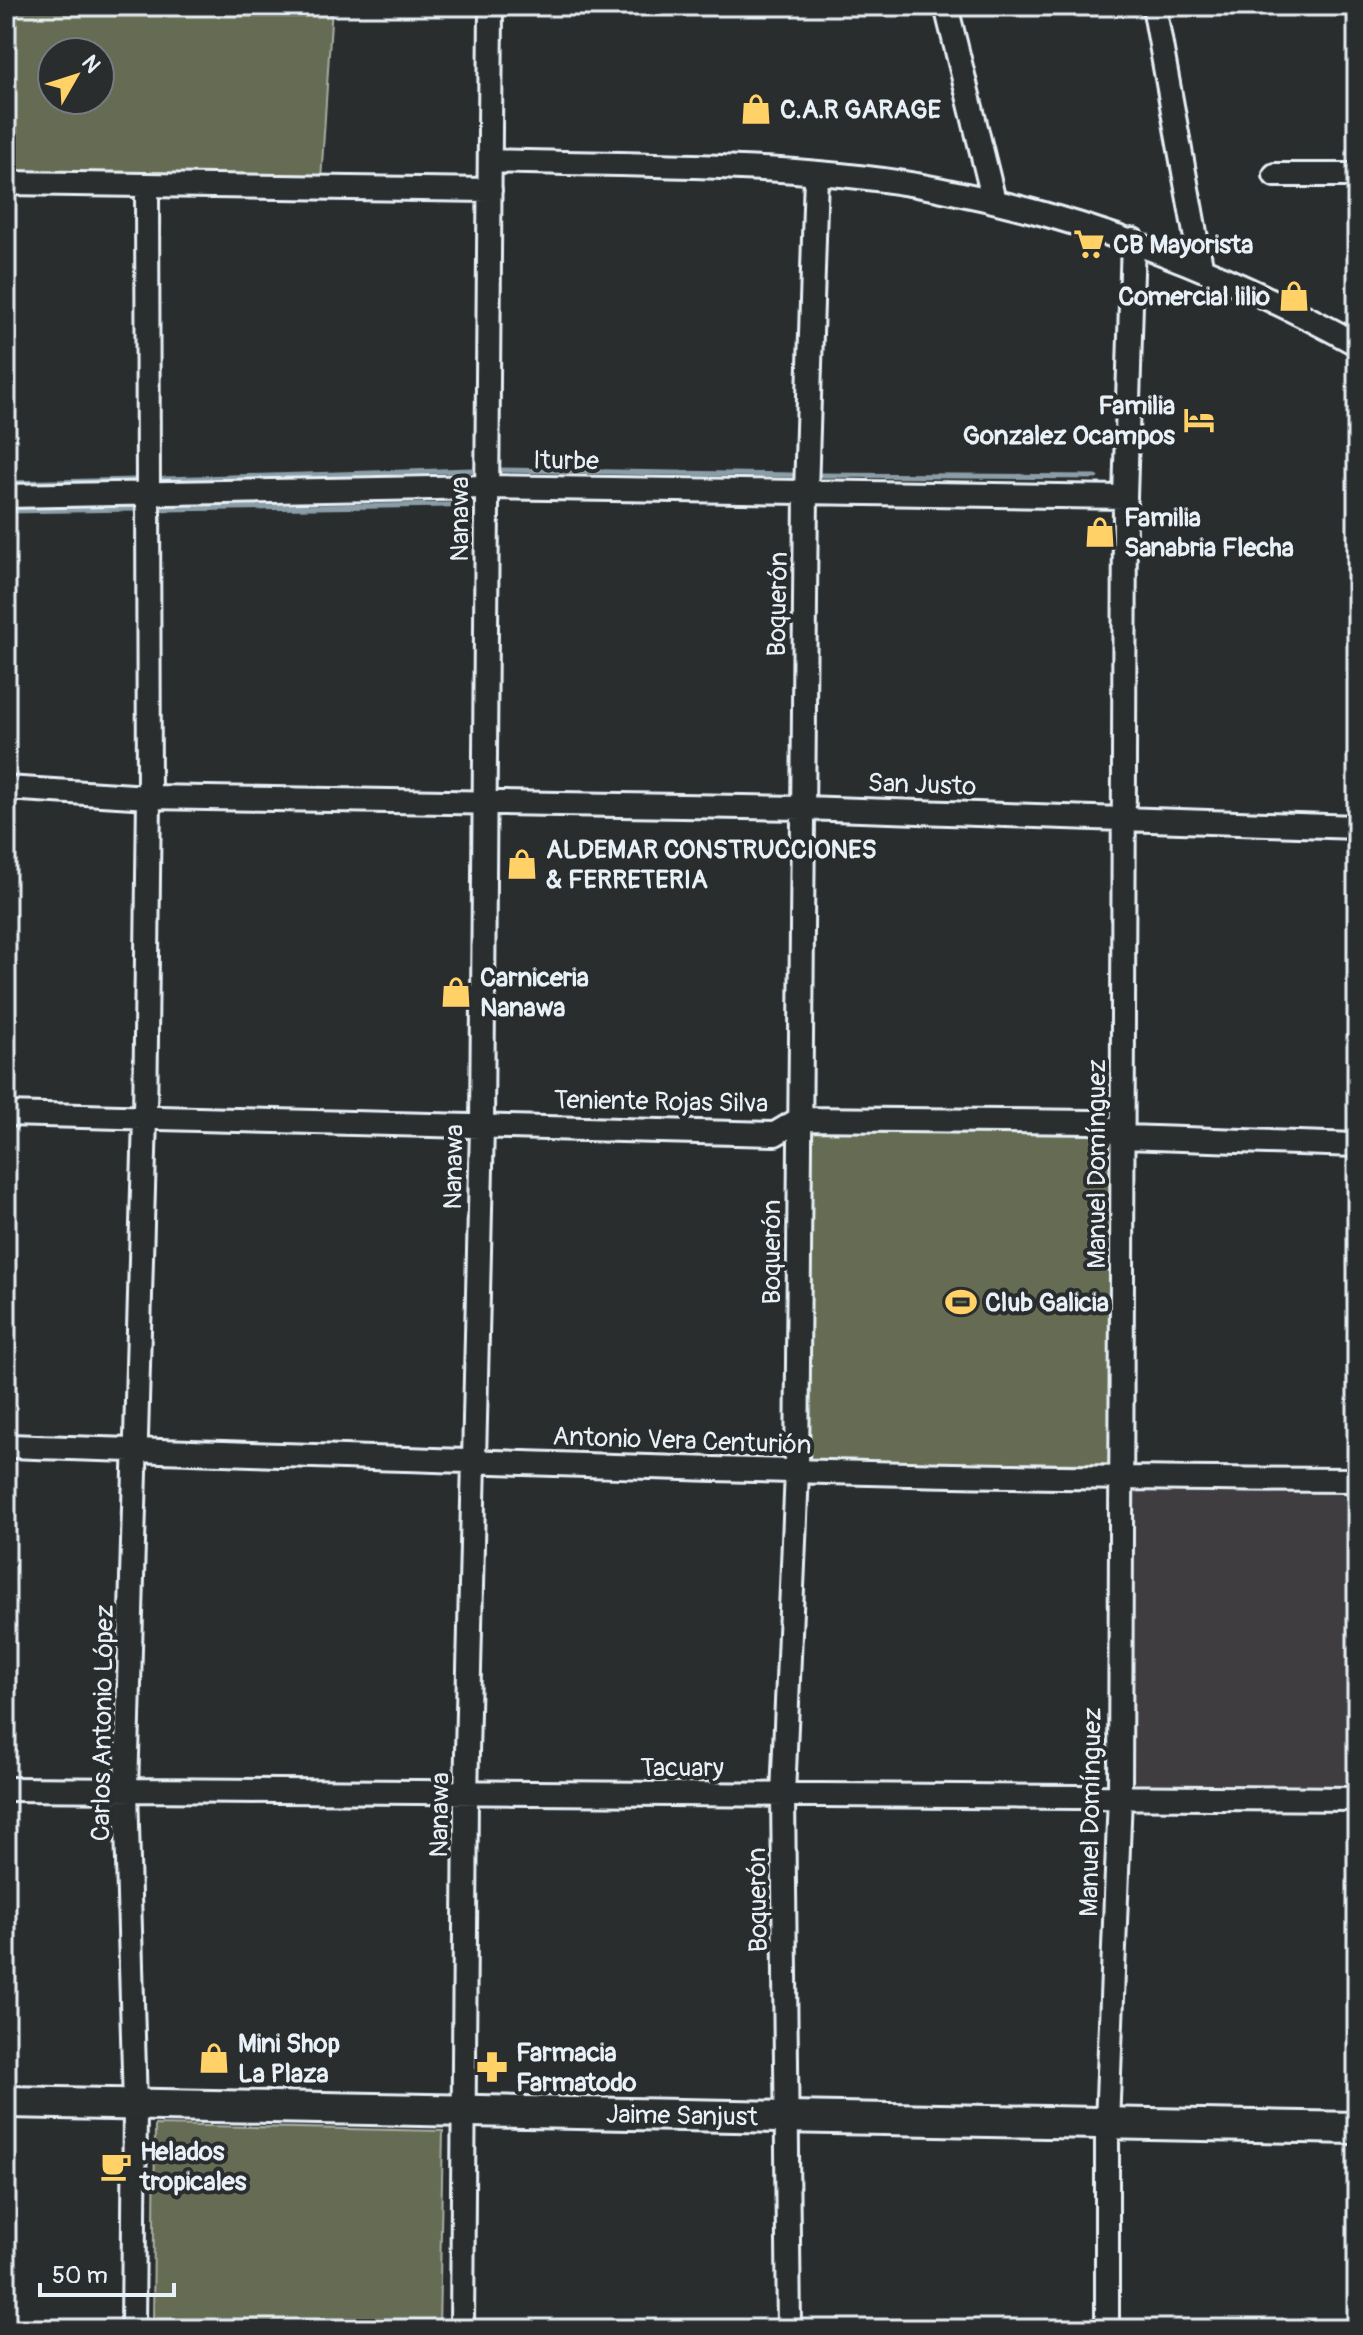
<svg xmlns="http://www.w3.org/2000/svg" width="1363" height="2335" viewBox="0 0 1363 2335" font-family="Pangolin,sans-serif">
  <style>
    .built { fill: #403d41 }
    .green { fill: #666c52; stroke: #a7aea5; stroke-width: 2; fill-rule: evenodd }
    .lines { fill: none; stroke-linecap: round; stroke-linejoin: round }
    .stream { stroke: #8b9ea8; stroke-width: 5 }
    .street-casing { stroke: #e8f1f8; stroke-width: 28 }
    .secondary-casing { stroke: #e8f1f8; stroke-width: 36 }
    .street { stroke: #2a2d2e; stroke-width: 22 }
    .secondary { stroke: #2a2d2e; stroke-width: 30 }
    .labels { text-anchor: middle; stroke-width: 8; stroke-linejoin: round; paint-order: stroke }
    .poi-label { font-size: 26px; font-weight: bold; fill: #e8f1f8; stroke: #2a2d2e; text-anchor: start }
    .street-label { font-size: 26px; fill: #e8f1f8; stroke: #2a2d2e }
  </style>
  <rect width="100%" height="100%" fill="#2a2d2e"/>
  <filter id="ink" filterUnits="userSpaceOnUse"><feTurbulence type="fractalNoise" baseFrequency=".0125" numOctaves="2"/><feDisplacementMap in="SourceGraphic" scale="16" xChannelSelector="R" yChannelSelector="G"/><feConvolveMatrix kernelMatrix="1 2 1 2 8 2 1 2 1" color-interpolation-filters="sRGB"/></filter>
  <g filter="url(#ink)">
    <!-- built -->
    <path class="built" d="M1130,1490L1357,1494V1785H1127Z"/>
    <!-- green -->
    <path class="green" d="M14,6H332L321,181L7,171ZM52,52H100V100H52Z
      M811,1126L1092,1131L1116,1142L1112,1464L807,1462Z
      M155,2125L443,2131L439,2329H153Z"/>
    <g class="lines">
      <!-- stream -->
      <path class="stream" d="M502,470L792,475
        M821,475L1096,477
        M164,479L473,470
        M6,483L135,480
        M164,509L453,505
        M6,511L135,509"/>
      <defs>
        <path id="street" d="M946,6L994,201
          M1154,6L1201,266
          M490,161C633,166 798,162 938,189C1088,218 1223,271 1357,344
          M1275,175H1357
          M6,183L490,190
          M6,496L487,487L1125,497
          M6,788L149,797L803,808L1357,827
          M6,1114L775,1134L800,1119L1093,1122L1125,1137L1357,1145
          M6,1446C456,1460 906,1479 1357,1480
          M6,1789L1357,1799
          M133,2329L135,2106L126,1790L145,1118L149,797L147,185
          M462,2329L466,1795L482,1126L491,6
          M789,2329L783,1795L797,1472L806,492L816,175
          M1107,2329V2124L1120,1796L1125,497L1133,240"/>
        <g id="secondary">
          <path id="s1" d="M6,2102L1357,2128"/>
        </g>
      </defs>
      <!-- street casing -->
      <use href="#street" class="street-casing"/>
      <!-- secondary casing -->
      <use href="#secondary" class="secondary-casing"/>
      <!-- street -->
      <use href="#street" class="street"/>
      <!-- secondary -->
      <use href="#secondary" class="secondary"/>
    </g>
  </g>
  <!-- icons -->
  <defs>
    <symbol id="shop-bare" viewBox="-9 -9 18 18"><path d="M-5-2.5h2.3a2.7 3.5 0 0 1 5.4 0H5L5.5 6h-11ZM-1.5-2.5h3a1.5 2.3 0 0 0-3 0Z" fill="#ffd166" stroke="#2a2d2e" stroke-width="2.5" paint-order="stroke"/></symbol>
    <symbol id="supermarket-bare" viewBox="-9 -9 18 18"><path d="M-6-5.5h2.5l.6 2H6L4.5 2H-2.5L-4.4-4H-6ZM-1.5 3.2a1.3 1.3 0 1 0 .1 0ZM3 3.2a1.3 1.3 0 1 0 .1 0Z" fill="#ffd166" stroke="#2a2d2e" stroke-width="2.5" paint-order="stroke"/></symbol>
    <symbol id="hotel-bare" viewBox="-9 -9 18 18"><path d="M-6-4.5h1.5V1H6V5H4.5V3h-9V5H-6ZM-4 0a1.8 1.8 0 1 1 3.6 0ZM.5 0V-2.5h3Q6-2.5 6 0Z" fill="#ffd166" stroke="#2a2d2e" stroke-width="2.5" paint-order="stroke"/></symbol>
    <symbol id="stadium-bare" viewBox="-9 -9 18 18"><path d="M0-5a6.5 5 0 1 0 0 10a6.5 5 0 1 0 0-10ZM-3.5-1.8h7v3.6h-7Z" fill="#ffd166" stroke="#2a2d2e" stroke-width="2.5" paint-order="stroke"/></symbol>
    <symbol id="pharmacy-bare" viewBox="-9 -9 18 18"><path d="M-2-6h4v4h4v4h-4v4h-4v-4h-4v-4h4Z" fill="#ffd166" stroke="#2a2d2e" stroke-width="2.5" paint-order="stroke"/></symbol>
    <symbol id="cafe-bare" viewBox="-9 -9 18 18"><path d="M-5.5-4.5H6V0H3Q3 3.5 0 3.5H-2.5Q-5.5 3.5-5.5 0ZM3-3.2v2h1.7v-2ZM-6 4.5H4V6H-6Z" fill="#ffd166" stroke="#2a2d2e" stroke-width="2.5" paint-order="stroke"/></symbol>
  </defs>
  <g fill-rule="evenodd">
    <use href="#shop-bare" x="734" y="87" width="44" height="44"/>
    <use href="#supermarket-bare" x="1067" y="222" width="44" height="44"/>
    <use href="#shop-bare" x="1272" y="274" width="44" height="44"/>
    <use href="#hotel-bare" x="1177" y="398" width="44" height="44"/>
    <use href="#shop-bare" x="1078" y="510" width="44" height="44"/>
    <use href="#shop-bare" x="500" y="842" width="44" height="44"/>
    <use href="#shop-bare" x="434" y="970" width="44" height="44"/>
    <use href="#stadium-bare" x="939" y="1280" width="44" height="44"/>
    <use href="#shop-bare" x="192" y="2036" width="44" height="44"/>
    <use href="#pharmacy-bare" x="470" y="2045" width="44" height="44"/>
    <use href="#cafe-bare" x="94" y="2144" width="44" height="44"/>
  </g>
  <g class="labels">
    <!-- poi labels -->
    <g class="poi-label">
      <text x="780" y="118">C.A.R GARAGE</text>
      <text x="1113" y="253">CB Mayorista</text>
      <text x="1270" y="305" text-anchor="end">Comercial lilio</text>
      <text x="1175" y="414" text-anchor="end">Familia<tspan x="1175" dy="30">Gonzalez Ocampos</tspan></text>
      <text x="1124" y="526">Familia<tspan x="1124" dy="30">Sanabria Flecha</tspan></text>
      <text x="546" y="858">ALDEMAR CONSTRUCCIONES<tspan x="546" dy="30">&amp; FERRETERIA</tspan></text>
      <text x="480" y="986">Carniceria<tspan x="480" dy="30">Nanawa</tspan></text>
      <text x="985" y="1311">Club Galicia</text>
      <text x="238" y="2052">Mini Shop<tspan x="238" dy="30">La Plaza</tspan></text>
      <text x="516" y="2061">Farmacia<tspan x="516" dy="30">Farmatodo</tspan></text>
      <text x="140" y="2160">Helados<tspan x="140" dy="30">tropicales</tspan></text>
    </g>
    <!-- street labels -->
    <g class="street-label">
      <text transform="translate(566 460) rotate(1)" y="9">Iturbe</text>
      <text transform="translate(459 519) rotate(-90)" y="9">Nanawa</text>
      <text transform="translate(777 604) rotate(-89)" y="9">Boquerón</text>
      <text transform="translate(922 784) rotate(2)" y="9">San Justo</text>
      <text transform="translate(661 1101) rotate(1)" y="9">Teniente Rojas Silva</text>
      <text transform="translate(1096 1164) rotate(-90)" y="9">Manuel Domínguez</text>
      <text transform="translate(453 1167) rotate(-89)" y="9">Nanawa</text>
      <text transform="translate(771 1252) rotate(-90)" y="9">Boquerón</text>
      <text transform="translate(682 1440) rotate(2)" y="9">Antonio Vera Centurión</text>
      <text transform="translate(102 1723) rotate(-89)" y="9">Carlos Antonio López</text>
      <text x="682" y="1776">Tacuary</text>
      <text transform="translate(1090 1812) rotate(-89)" y="9">Manuel Domínguez</text>
      <text transform="translate(439 1815) rotate(-89)" y="9">Nanawa</text>
      <text transform="translate(757 1900) rotate(-91)" y="9">Boquerón</text>
      <text dy="9" stroke="none"><textPath href="#s1" startOffset="676">Jaime Sanjust</textPath></text>
    </g>
  </g>
  <!-- margin -->
  <rect width="1363" height="2335" fill="none" stroke="#2a2d2e" stroke-width="32"/>
  <rect x="16" y="16" width="1331" height="2303" fill="none" stroke="#e8f1f8" stroke-width="3" filter="url(#ink)"/>
  <!-- north arrow -->
  <g transform="translate(76 76) rotate(51)"><circle r="38" fill="#2a2d2e" stroke="#767b7f" stroke-width="2"/>
  <path d="M0-6L14 30L0 20L-14 30Z" fill="#ffd166"/>
  <text y="-12" font-size="22" font-weight="bold" text-anchor="middle" fill="#e8f1f8">N</text>
  </g>
  <!-- scale -->
  <path d="M40 2283v12h134v-12" fill="none" stroke="#e8f1f8" stroke-width="4"/>
  <text x="52" y="2283" font-size="24" fill="#e8f1f8" stroke="#2a2d2e" stroke-width="6" paint-order="stroke">50 m</text>
</svg>
